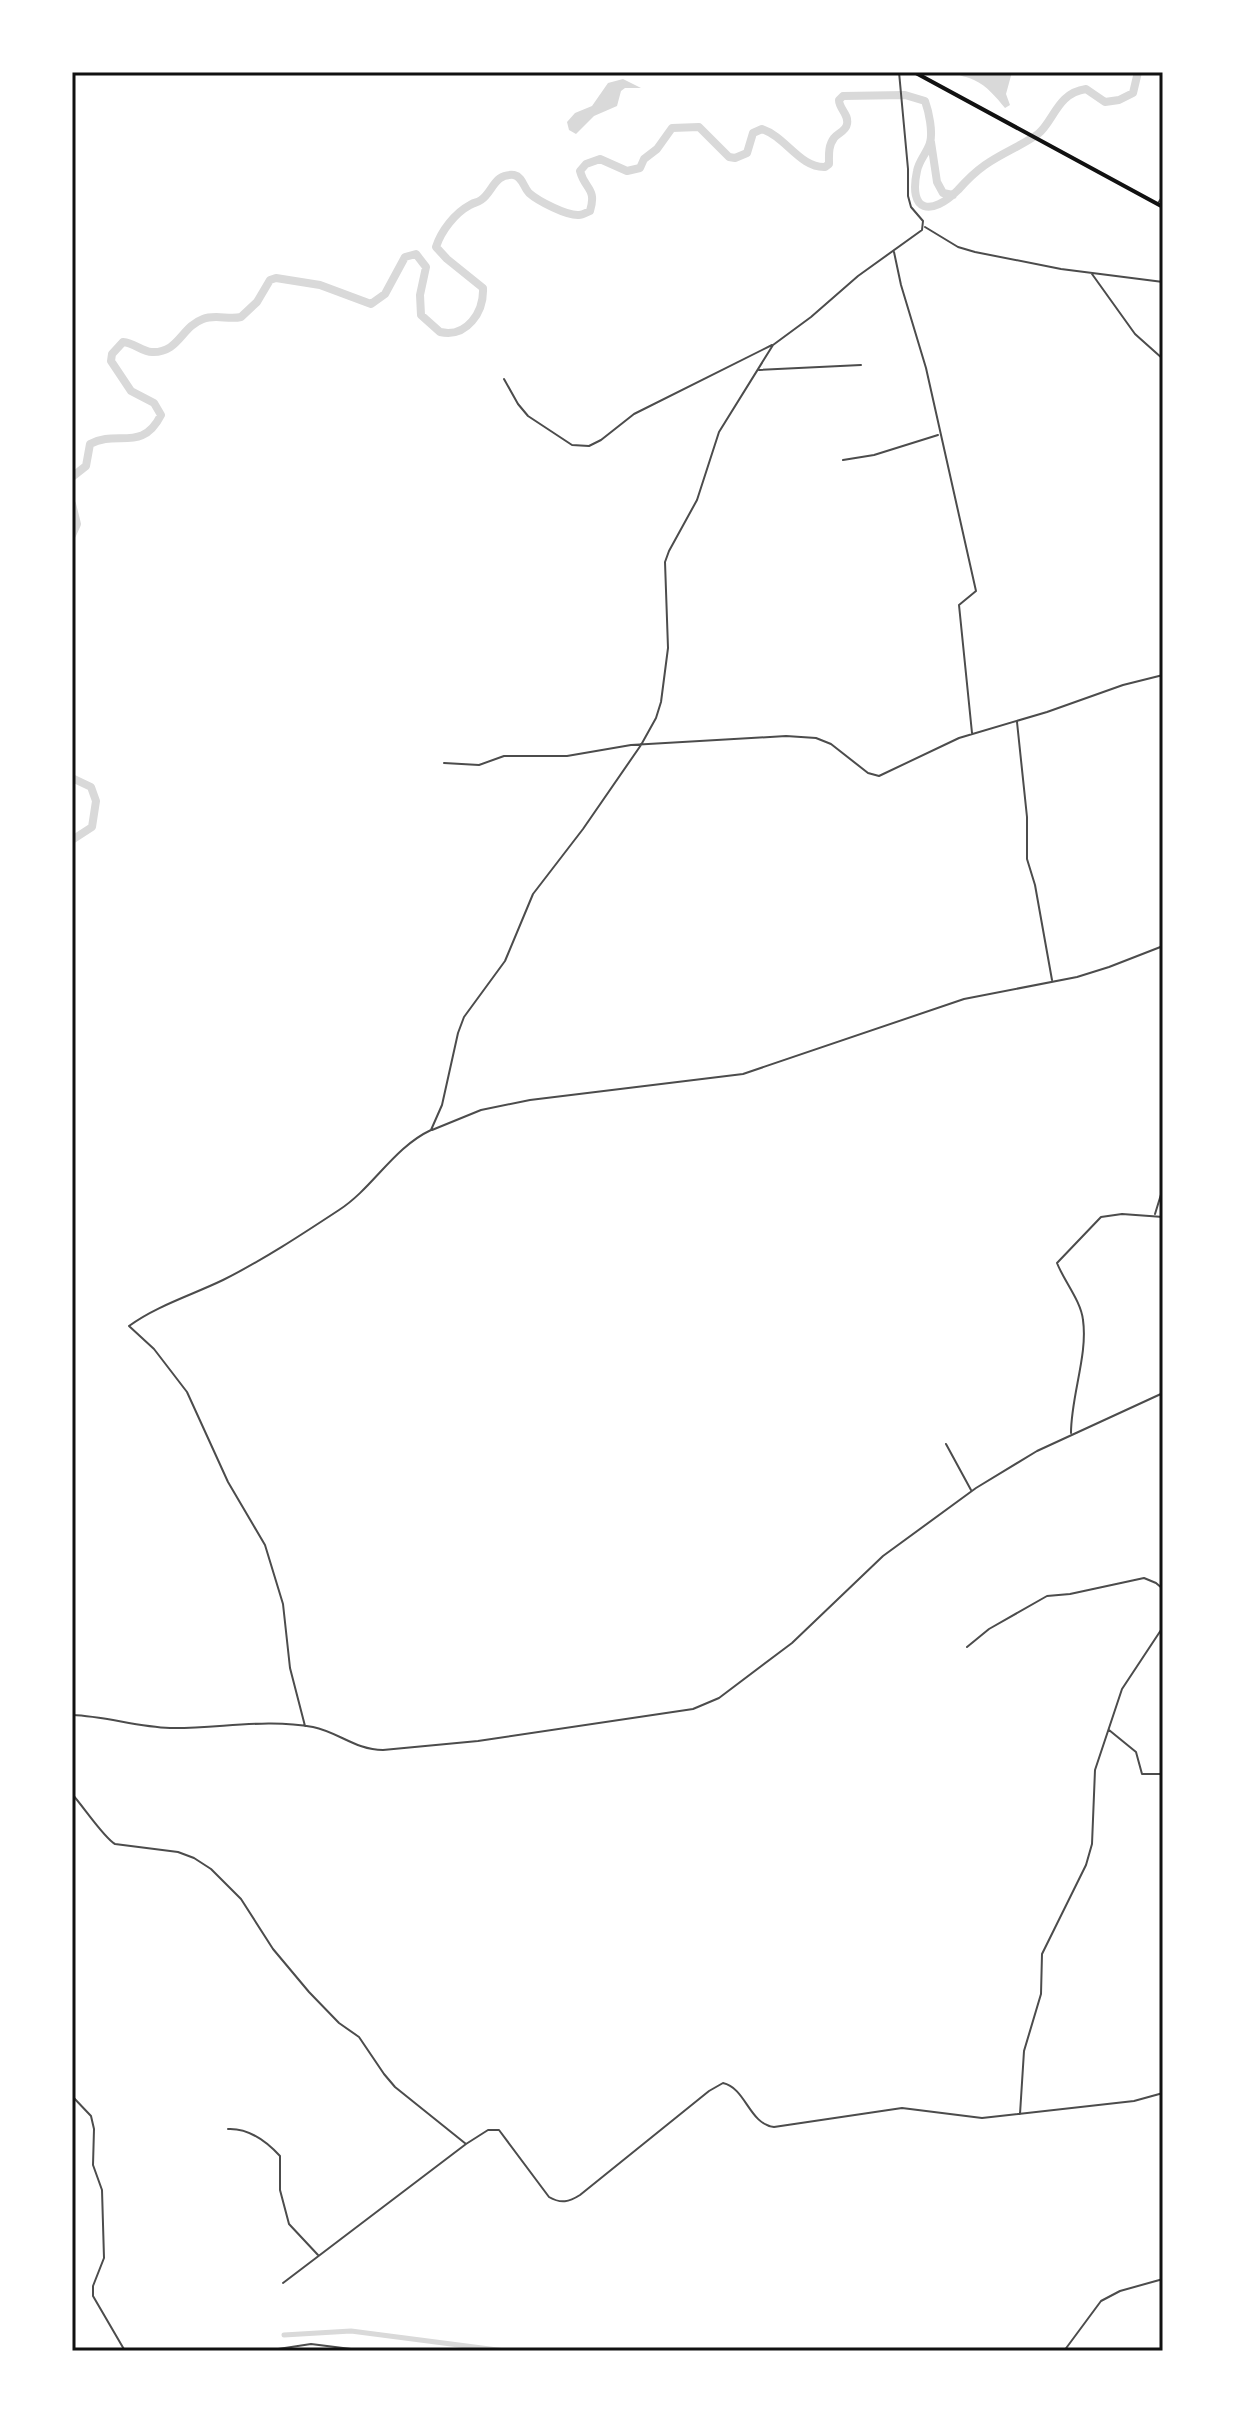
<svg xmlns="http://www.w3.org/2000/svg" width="1235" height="2423" viewBox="0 0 1235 2423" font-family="'Work Sans',sans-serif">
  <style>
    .water { fill: #d9d9d9 }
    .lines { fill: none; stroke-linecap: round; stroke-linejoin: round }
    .canal { stroke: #d9d9d9; stroke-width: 5 }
    .river { stroke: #d9d9d9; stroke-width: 8 }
    .minor { stroke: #4c4c4c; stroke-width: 2 }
    .trunk { stroke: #111; stroke-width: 4 }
    .neatline { fill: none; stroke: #111; stroke-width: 3 }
  </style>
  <rect width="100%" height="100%" fill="#fff"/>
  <!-- water -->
  <path class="water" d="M954,72H1012L1006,94L1010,105L1005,108C996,97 987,86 974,80C966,76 961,77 954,72Z
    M623,79L641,88H625L621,91L617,106L594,116L576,134L569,130L567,122L575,113L592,106L608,83Z"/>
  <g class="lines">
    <!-- canal -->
    <path class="canal" d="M284,2335L351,2331L505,2351"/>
    <!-- river -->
    <path class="river" d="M931,142L937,182L943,193L953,195
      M72,477L86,466L90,444C117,429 142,453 161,415L154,403L131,391L111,361L112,354L123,342C135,343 142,352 152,352C179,353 181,327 203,319C215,314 229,320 241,317L257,302L270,280L276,278L320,285L371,304L385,294L405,257L416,254L426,267L420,295L421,315L440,332C467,338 484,312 483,288L447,259L436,247C441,231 455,213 470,205C477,201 475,204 481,200C493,192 494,173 514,175C523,177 523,187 529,193C538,201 567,216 579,215C583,215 587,212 590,211C597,188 585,190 580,171L586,164L600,159L627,171L640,168L644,159L657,149L672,128L699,127L729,157L735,158L747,153L753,133L762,129C786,137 800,168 825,167L829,164C829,155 828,146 834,138C838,133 846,131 847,124C849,114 839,109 839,100L843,96L905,95L925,101C929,112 933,132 930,143C927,153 919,160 917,171C908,212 931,217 958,190C966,181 975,172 985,165C1002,153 1021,146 1038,134C1054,121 1057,93 1086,89L1105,102L1119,100L1133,93L1138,72
      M72,504L77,524L72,535
      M72,778L91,787L96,801L92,827L72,840"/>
    <!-- minor -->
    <path class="minor" d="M1158,203L1163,196
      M925,227L958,247L975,252L1061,269L1163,282
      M894,252L901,285L926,368L976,591L959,605L972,733
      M1092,274L1135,334L1163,359
      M759,370L861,365
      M504,379L518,404L528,416L572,445L589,446L601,440L634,414L772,345
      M843,460L874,455L938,435
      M1017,722L1027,817V859L1035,885L1052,980
      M444,763L479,765L504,756H567L631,745L786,736L816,738L831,744L868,773L879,776L959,738L1047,712L1123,685L1163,675
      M432,1130L481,1110L530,1100L743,1074L964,999L1077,977L1109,967L1163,946
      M1155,1214L1163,1188
      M1071,1433C1071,1396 1088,1355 1083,1320C1081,1301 1064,1281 1057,1263L1101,1217L1122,1214L1163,1217
      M946,1444L971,1490
      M967,1647L989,1629L1047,1596L1070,1594L1144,1578L1156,1583L1163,1589
      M72,1715C105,1716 137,1727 170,1728C217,1729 266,1718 313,1727C338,1732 356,1750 383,1750L478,1741L693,1709L719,1698L792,1643L883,1556L976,1488L1037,1451L1163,1393
      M305,1726L290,1668L283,1604L265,1545L228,1482L187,1392L154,1349L129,1326C156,1306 192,1295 223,1280C263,1260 301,1235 339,1210C373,1188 393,1148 431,1130L442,1105L458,1033L464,1017L505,961L533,894L583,829L641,745L656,718L661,702L668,648L665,562L669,551L697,500L719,432L773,345L811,317L858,276L922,230L923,221L911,207L908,196V169L899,72
      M1109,1730L1136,1752L1142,1774H1163
      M72,1794C83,1806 104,1838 115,1844L178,1852L194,1858L211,1869L241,1899L273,1949L309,1992L339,2023L359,2037L384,2074L395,2087L466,2144L488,2130H499L549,2197C561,2204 569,2202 580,2195L709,2091L723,2083C746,2088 749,2124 774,2127L902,2108L982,2118L1134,2101L1163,2093
      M72,2096L91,2116L94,2129L93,2165L102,2190L104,2258L93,2286V2296L125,2351
      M1020,2114L1024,2051L1041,1994L1042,1954L1086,1865L1092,1844L1095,1770L1122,1689L1163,1627
      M228,2129C248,2128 267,2142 280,2156V2190L289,2224L318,2255
      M283,2283L466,2144
      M265,2351L311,2344L367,2351
      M1064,2351L1101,2301L1120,2291L1163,2279"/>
    <!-- trunk -->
    <path class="trunk" d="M914,72L1163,207"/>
  </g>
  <!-- border -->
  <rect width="1235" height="2423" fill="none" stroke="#ffffff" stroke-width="148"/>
  <rect x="74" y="74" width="1087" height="2275" class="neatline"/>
</svg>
